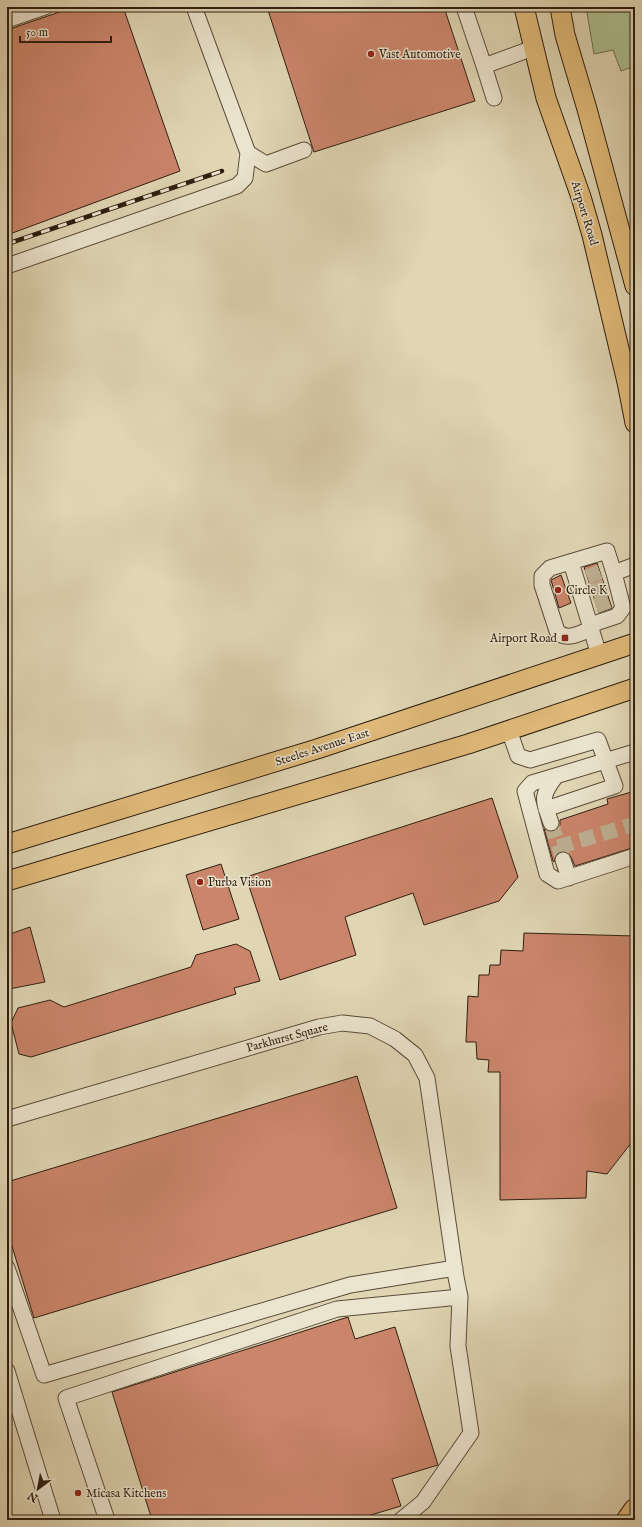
<svg xmlns="http://www.w3.org/2000/svg" width="642" height="1527" viewBox="0 0 642 1527" font-family="'IM FELL English',serif">
  <style>
    .green { fill: #adbf91; stroke: #6e6e50 }
    .building { fill: #cb856b; stroke: #2f1e10 }
    .lines { fill: none; stroke-linecap: round; stroke-linejoin: round }
    .minor-tunnel { stroke: #bdb193; stroke-width: 15; stroke-dasharray: 15 8; stroke-linecap: butt }
    .minor-casing { stroke: #5b4c39; stroke-width: 17 }
    .major-casing { stroke: #2f1e10; stroke-width: 21 }
    .highway-casing { stroke: #2f1e10; stroke-width: 24 }
    .minor { stroke: #ebe4ce; stroke-width: 15 }
    .major { stroke: #e0bb7a; stroke-width: 19 }
    .highway { stroke: #e0bb7a; stroke-width: 22 }
    .rail-casing { stroke: #2f1e10; stroke-width: 4.5 }
    .rail { stroke: #ebe4ce; stroke-width: 3; stroke-dasharray: 9; stroke-linecap: butt }
    .poi-dot { fill: #8f2418; stroke: #ebe4ce; stroke-width: 1.5 }
    .labels { text-anchor: middle; stroke-width: 3; stroke-linejoin: round; paint-order: stroke }
    .poi-label { font-size: 12px; fill: #2f1e10; stroke: #ebe4ce; text-anchor: start }
    .street-label { font-size: 12px; fill: #2f1e10; stroke: #ebe4ce }
  </style>
  <rect width="100%" height="100%" fill="#e0d6b4"/>
  <filter id="stains"><feTurbulence type="fractalNoise" baseFrequency=".005" numOctaves="4"/><feColorMatrix values="0 0 0 0 .2 0 0 0 0 .09 0 0 0 0 .02 0 0 0 .5 -.17"/></filter>
  <radialGradient id="worn" r=".72"><stop offset=".6" stop-color="#630" stop-opacity="0"/><stop offset="1" stop-color="#630" stop-opacity=".3"/></radialGradient>
  <!-- green -->
  <path class="green" d="M586,7H635V66L621,71L613,50L594,54Z"/>
  <!-- building -->
  <path class="building" d="M74,7H123L180,171L7,235V30Z
    M267,7H444L475,101L314,152Z
    M597,563L612,608L599,613L584,567Z
    M561,575L571,603L559,608L551,580Z
    M635,791V847L575,866L571,857L565,851L557,854L554,862L553,861L544,829L549,832L554,831L560,825V820L608,804L607,799Z
    M492,798L518,877L499,901L424,925L413,893L356,913L345,917L356,955L280,980L246,877Z
    M221,864L239,919L203,930L186,875Z
    M30,927L45,982L9,989L7,983V935Z
    M524,933L635,936V1138L607,1174L587,1171L586,1198L500,1200V1072H488L489,1060L477,1059L476,1042H466L468,996L478,997L479,975H489L490,965H500L501,950L523,951Z
    M236,944L250,951L260,981L234,988L236,994L31,1057L19,1054L11,1023L18,1008L50,1000L64,1007L191,967L196,955Z
    M357,1076L397,1208L34,1318L7,1230V1182Z
    M348,1317L355,1339L395,1327L438,1465L392,1479L401,1506L354,1520H152L112,1392Z"/>
  <g class="lines">
    <!-- minor-tunnel -->
    <path class="minor-tunnel" d="M587,577L600,572
      M592,592L605,587
      M596,606L609,601
      M551,823L562,856
      M558,847L635,824"/>
    <defs>
      <path id="minor" d="M464,7L484,66L533,48
        M7,20L45,7
        M484,66L494,98
        M248,153L266,164L304,150
        M7,266L237,186L245,178L248,153L194,7
        M571,562L599,655
        M590,625L617,616L623,608L614,573
        M591,629C580,633 566,642 557,631L542,585V576L550,568L607,551L614,573L635,565
        M509,730L518,756L530,760L598,740L615,786L546,809
        M635,752L532,783L525,791L547,874L558,881L635,856
        M551,823C543,799 540,797 556,776
        M563,860L569,878
        M7,1119L319,1027L342,1023L370,1026L395,1039L415,1055L427,1078L456,1277L460,1297L458,1346L471,1433L423,1502L401,1520
        M7,1268L44,1375L350,1285L455,1268
        M7,1371L53,1520
        M107,1520L66,1398L337,1309L460,1297"/>
      <path id="major" d="M524,7L546,98L581,197L592,235L627,382L635,423
        M560,7L565,35L587,109L635,286
        M7,844L317,749L635,643
        M7,881L468,744L635,688"/>
      <path id="highway" d="M628,1520L635,1510"/>
    </defs>
    <!-- minor casing -->
    <use href="#minor" class="minor-casing"/>
    <!-- major casing -->
    <use href="#major" class="major-casing"/>
    <!-- highway casing -->
    <use href="#highway" class="highway-casing"/>
    <!-- minor -->
    <use href="#minor" class="minor"/>
    <!-- major -->
    <use href="#major" class="major"/>
    <!-- highway -->
    <use href="#highway" class="highway"/>
    <defs>
      <path id="rail" d="M7,244L222,171"/>
    </defs>
    <!-- rail casing -->
    <use href="#rail" class="rail-casing"/>
    <!-- rail -->
    <use href="#rail" class="rail"/>
  </g>
  <!-- markers -->
  <g class="poi-dot">
    <circle cx="371" cy="54" r="4"/>
    <circle cx="558" cy="590" r="4"/>
    <rect x="561" y="634" width="8" height="8" rx="2"/>
    <circle cx="200" cy="882" r="4"/>
    <circle cx="78" cy="1493" r="4"/>
  </g>
  <g class="labels">
    <!-- poi labels -->
    <g class="poi-label">
      <text x="379" y="58">Vast Automotive</text>
      <text x="566" y="594">Circle K</text>
      <text x="557" y="642" text-anchor="end">Airport Road</text>
      <text x="208" y="886">Purba Vision</text>
      <text x="86" y="1497">Micasa Kitchens</text>
    </g>
    <!-- street labels -->
    <g class="street-label">
      <text transform="translate(585 213) rotate(73)" y="4">Airport Road</text>
      <text transform="translate(322 747) rotate(-18)" y="4">Steeles Avenue East</text>
      <text transform="translate(287 1037) rotate(-15)" y="4">Parkhurst Square</text>
    </g>
  </g>
  <!-- margin -->
  <rect width="642" height="1527" fill="none" stroke="#e0d6b4" stroke-width="24"/>
  <rect x="8" y="8" width="626" height="1511" fill="none" stroke="#2f1e10" stroke-width="2"/>
  <rect x="12" y="12" width="618" height="1503" fill="none" stroke="#2f1e10"/>
  <!-- north arrow -->
  <g transform="translate(38 1489) rotate(212)" stroke="#ebe4ce" stroke-width="3" paint-order="stroke">
  <path d="M0-3L7 15L0 10L-7 15Z" fill="#2f1e10"/>
  <text y="-6" font-size="11" font-weight="bold" text-anchor="middle" fill="#2f1e10">N</text>
  </g>
  <!-- scale -->
  <path d="M20 36v6h91v-6" fill="none" stroke="#2f1e10" stroke-width="2"/>
  <text x="26" y="36" font-size="12" fill="#2f1e10" stroke="#ebe4ce" stroke-width="3" paint-order="stroke">50 m</text>
  <rect width="100%" height="100%" filter="url(#stains)"/>
  <rect width="100%" height="100%" fill="url(#worn)"/>
</svg>
